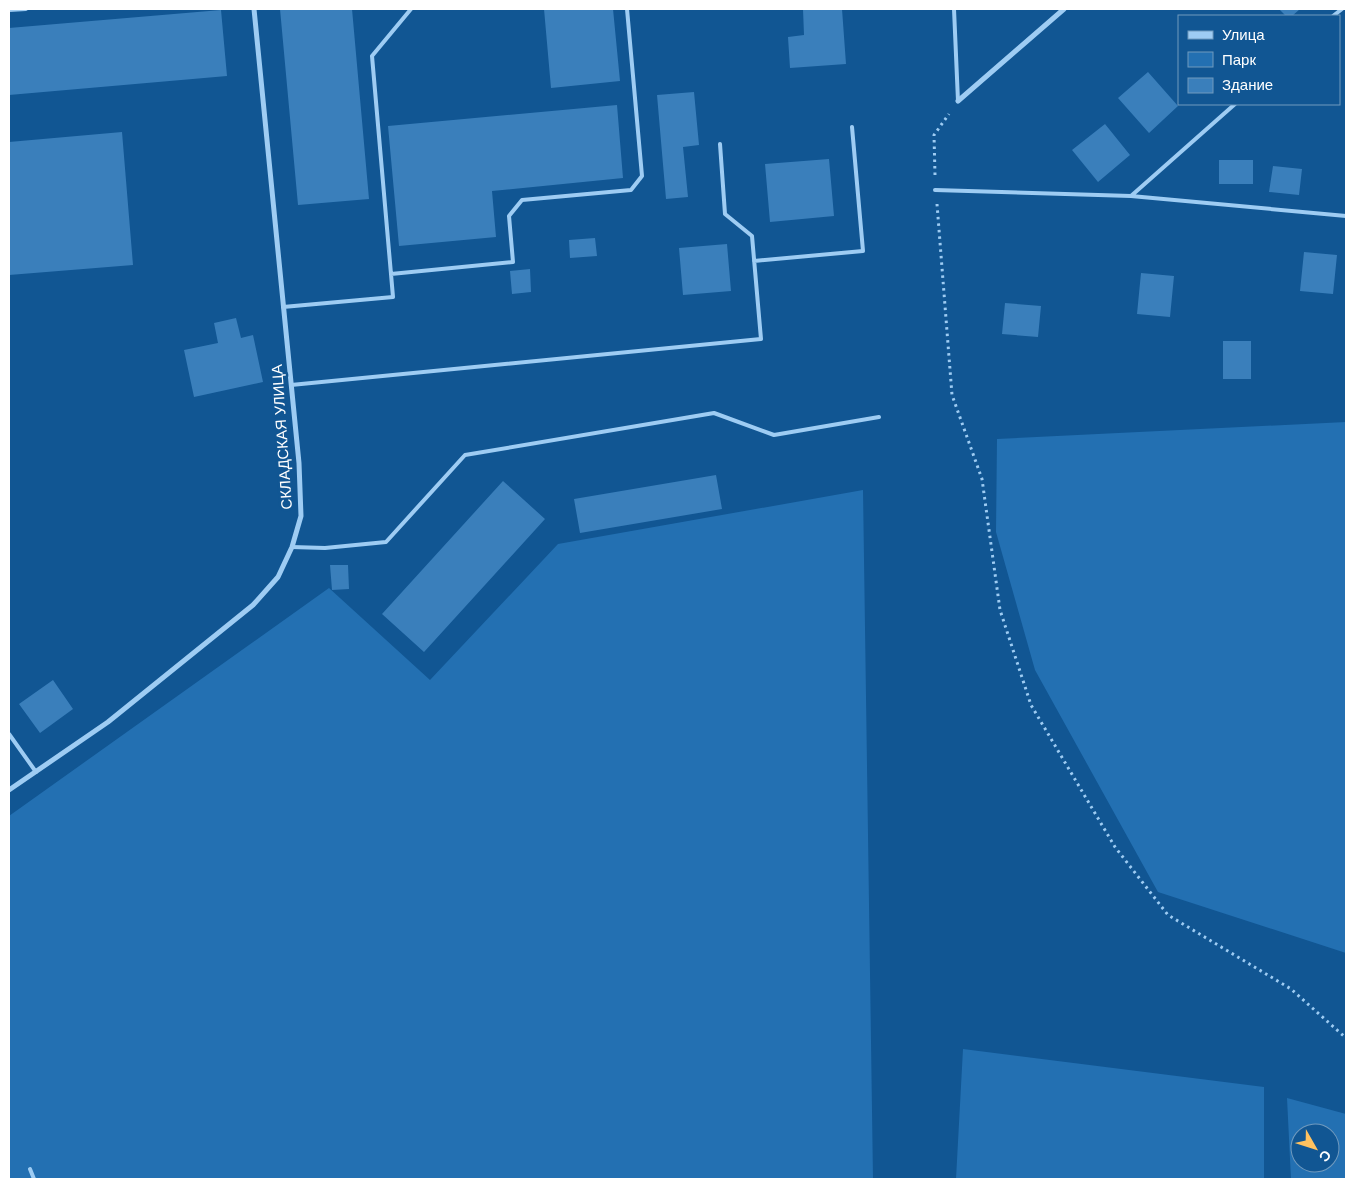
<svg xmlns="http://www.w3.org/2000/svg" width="1355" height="1188" viewBox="0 0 1355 1188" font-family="Helvetica,sans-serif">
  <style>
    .green { fill: #2370b2; fill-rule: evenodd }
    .building { fill: #3a7fbb }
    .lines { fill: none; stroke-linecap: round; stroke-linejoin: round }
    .path { stroke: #9eccf3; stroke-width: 3; stroke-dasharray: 2.5 4; stroke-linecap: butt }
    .service { stroke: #9eccf3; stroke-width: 4 }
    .minor { stroke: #9eccf3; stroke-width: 5 }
    .labels { text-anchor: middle; stroke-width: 5; stroke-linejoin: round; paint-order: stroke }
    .street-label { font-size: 15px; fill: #fff; stroke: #115693 }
  </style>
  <rect width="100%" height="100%" fill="#115693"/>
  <!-- green -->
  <path class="green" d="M1346,422V953L1158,892L1035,670L996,532L997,439Z
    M863,490L873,1179H9V816L329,588L430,680L558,544Z
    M963,1049L1264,1087V1179H956Z
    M1287,1098L1346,1114V1179H1291ZM1300,1133H1330V1163H1300Z"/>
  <!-- building -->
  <path class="building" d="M280,9H352L369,199L298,205Z
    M544,9H613L620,81L551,88Z
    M803,9H842L846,64L790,68L788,37L804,35Z
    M1279,9H1300L1292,16H1286Z
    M221,10L227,76L9,95V28Z
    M1148,72L1178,106L1149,133L1118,98Z
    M694,92L699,145L683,147L688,197L666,199L657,95Z
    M617,105L623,178L492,191L496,237L399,246L388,126Z
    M1105,124L1130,155L1098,182L1072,150Z
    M122,132L133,265L9,275V142Z
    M829,159L834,216L770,222L765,164Z
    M1219,160H1253V184H1219Z
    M1273,166L1302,169L1299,195L1269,192Z
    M595,238L597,256L570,258L569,240Z
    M727,244L731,291L683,295L679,248Z
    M1304,252L1337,255L1333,294L1300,291Z
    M530,269L531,292L512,294L510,271Z
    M1141,273L1174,276L1170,317L1137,314Z
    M1005,303L1041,306L1038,337L1002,334Z
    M236,318L241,338L253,335L263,382L194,397L184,350L218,343L214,323Z
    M1223,341H1251V379H1223Z
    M716,475L722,509L580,533L574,499Z
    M503,481L545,519L424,652L382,614Z
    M330,565H348L349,589L332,590Z
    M53,680L73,709L40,733L19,704Z"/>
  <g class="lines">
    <!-- path -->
    <path class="path" d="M935,175L934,135L949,114
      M937,204L952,395L982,479L1000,610L1031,705L1115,847L1168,915L1291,989L1346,1038"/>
    <!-- service -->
    <path class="service" d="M954,9L958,101
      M9,10L26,9
      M1333,16L1342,9
      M935,190L1131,196L1346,216
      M1131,196L1235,104
      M754,261L863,251L852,127
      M391,274L513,262L509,216L522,200L631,190L642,176L627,9
      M283,307L393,297L372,56L411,9
      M291,385L761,339L752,236L725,214L720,144
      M292,547L325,548L386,542L465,455L714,413L774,435L879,417
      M9,734L36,772
      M30,1169L34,1179"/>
    <!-- minor -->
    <path class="minor" d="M958,101L1064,9
      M9,790L108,722L253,605L278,577L292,547L301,516L299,463L254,9"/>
  </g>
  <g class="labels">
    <!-- street labels -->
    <g class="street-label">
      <text transform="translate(282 437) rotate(-94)" y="5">СКЛАДСКАЯ УЛИЦА</text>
    </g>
  </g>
  <!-- border -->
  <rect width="1355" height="1188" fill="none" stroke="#ffffff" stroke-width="20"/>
  <!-- legend -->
  <rect x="1178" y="15" width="162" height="90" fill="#115693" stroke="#709abe"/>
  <rect x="1188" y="31" width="25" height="8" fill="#9eccf3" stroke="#709abe"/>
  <text x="1222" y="40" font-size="15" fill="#ffffff">Улица</text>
  <rect x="1188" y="52" width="25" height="15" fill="#2370b2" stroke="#709abe"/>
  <text x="1222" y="65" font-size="15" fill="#ffffff">Парк</text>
  <rect x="1188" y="78" width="25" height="15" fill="#3a7fbb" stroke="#709abe"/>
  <text x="1222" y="90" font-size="15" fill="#ffffff">Здание</text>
  <!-- north arrow -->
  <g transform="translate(1315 1148) rotate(129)"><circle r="24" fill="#115693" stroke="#709abe"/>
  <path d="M0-4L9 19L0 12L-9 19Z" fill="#ffc260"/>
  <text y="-8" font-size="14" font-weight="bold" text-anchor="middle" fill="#ffffff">С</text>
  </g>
</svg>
